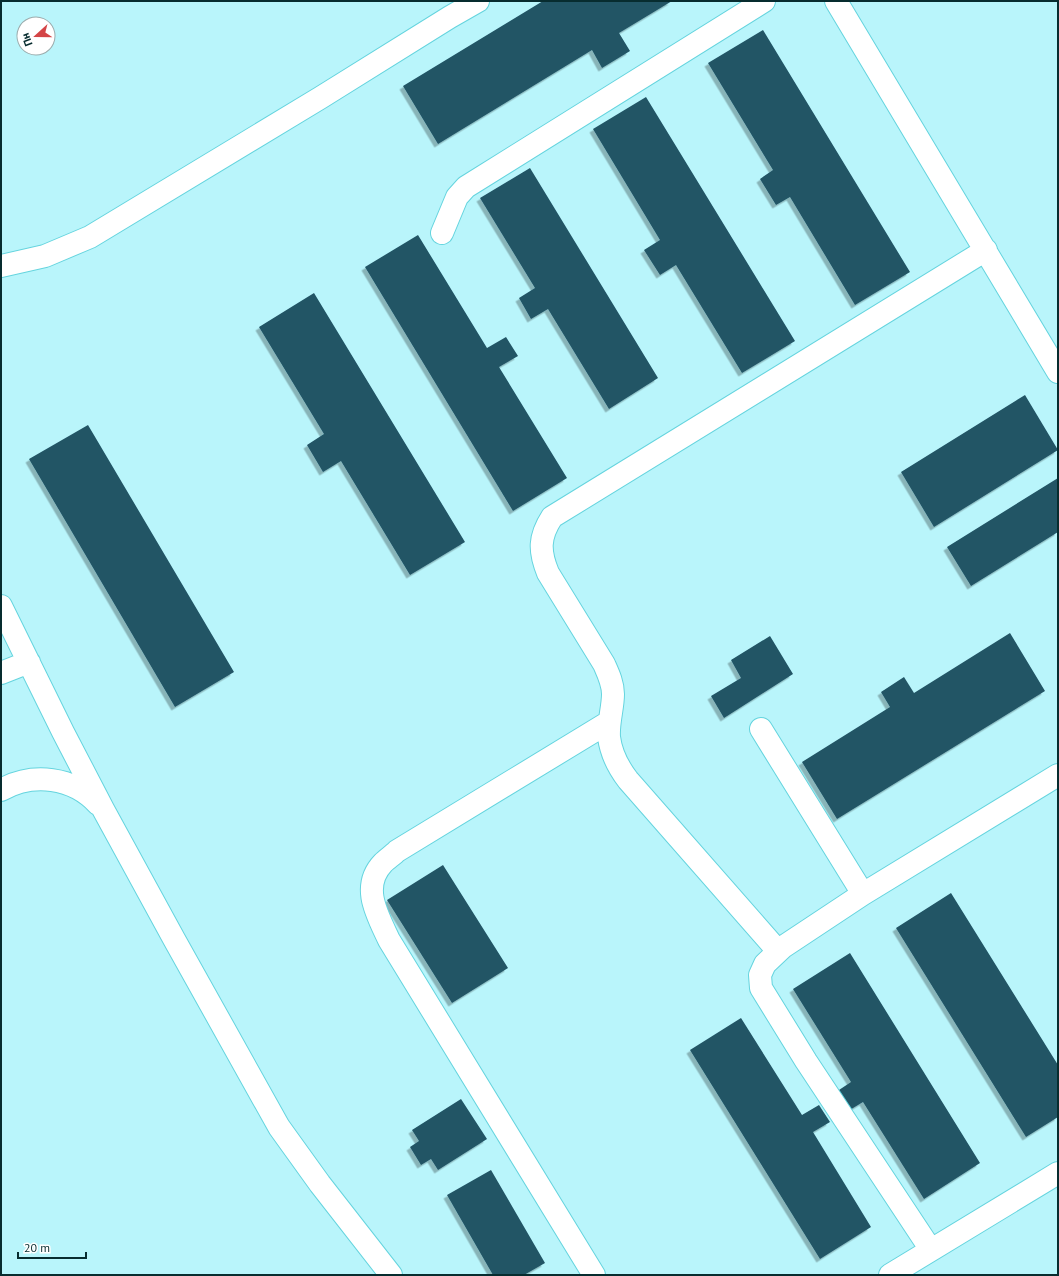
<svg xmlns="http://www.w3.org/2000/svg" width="1059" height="1276" viewBox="0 0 1059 1276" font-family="'PT Sans',sans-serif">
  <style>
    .building { fill: #215465; filter: url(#shadow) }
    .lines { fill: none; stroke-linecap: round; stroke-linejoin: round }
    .minor-casing { stroke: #65d4de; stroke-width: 24 }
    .minor { stroke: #fff; stroke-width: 22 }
  </style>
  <defs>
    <filter id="shadow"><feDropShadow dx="-3.5" dy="3.5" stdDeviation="0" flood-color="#0004"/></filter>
  </defs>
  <rect width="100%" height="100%" fill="#b9f5fb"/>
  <!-- building -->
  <path class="building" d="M543,1H672L619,33L630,51L602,68L592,50L438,144L403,86Z
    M763,30L910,272L855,305L790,197L776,205L760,179L773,170L708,63Z
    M646,97L795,341L742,373L676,265L660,275L644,250L660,240L593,129Z
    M530,168L658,378L609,409L548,309L531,319L519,298L535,288L480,198Z
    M418,235L487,348L506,337L518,356L499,367L567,478L513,511L365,267Z
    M314,293L465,542L410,575L341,461L323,472L307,445L324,434L259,327Z
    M1025,395L1058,450L934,527L901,472Z
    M88,425L234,672L175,707L29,459Z
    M1058,478V532L971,586L947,547Z
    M1010,633L1045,691L837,819L802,762L890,707L881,692L904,677L914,693Z
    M770,636L793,674L724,718L711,696L741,678L731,660Z
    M443,865L508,968L452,1003L387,900Z
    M951,893L1058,1065V1117L1026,1137L896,928Z
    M850,953L980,1163L924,1199L863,1102L848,1111L836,1092L851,1082L793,989Z
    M741,1018L802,1115L819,1105L830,1122L813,1132L871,1227L820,1259L690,1050Z
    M461,1099L487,1139L438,1170L431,1159L421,1165L410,1147L419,1141L412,1130Z
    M491,1170L545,1263L524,1275H493L447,1195Z"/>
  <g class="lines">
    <defs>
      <path id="minor" d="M836,1L1058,372
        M442,233L457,197L466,187L764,1
        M1,266L45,256L90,237L320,98L450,17L478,1
        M1,606L63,732L103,809L174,939L279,1127L320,1184L391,1275
        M1,673L29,662
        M761,729L863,894
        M1,790C33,772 73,777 98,804
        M778,951L628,780C618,767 611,753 609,737C608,722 613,708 613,694C613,683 608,673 604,664L548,573C539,551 539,537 552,517L986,250
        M931,1250L806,1061L761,988L760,975L765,964L783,947L863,894L1058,775
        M594,1275L389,940C378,916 360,887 383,863C387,859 393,855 397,851L609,722
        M890,1275L1058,1173"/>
    </defs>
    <!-- minor casing -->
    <use href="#minor" class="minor-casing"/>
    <!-- minor -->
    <use href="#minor" class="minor"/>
  </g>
  <!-- border -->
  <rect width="1059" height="1276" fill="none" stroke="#072c2f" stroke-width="4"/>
  <!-- north arrow -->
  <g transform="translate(36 36) rotate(249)"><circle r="19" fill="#ffffff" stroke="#9cabac"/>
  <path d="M0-3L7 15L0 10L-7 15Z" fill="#d44547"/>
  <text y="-6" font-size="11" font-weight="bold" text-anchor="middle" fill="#072c2f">Пн</text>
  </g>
  <!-- scale -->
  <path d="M18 1252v6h68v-6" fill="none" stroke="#072c2f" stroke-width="2"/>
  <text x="24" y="1252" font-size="12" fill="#072c2f" stroke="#ffffff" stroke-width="3" paint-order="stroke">20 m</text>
</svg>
